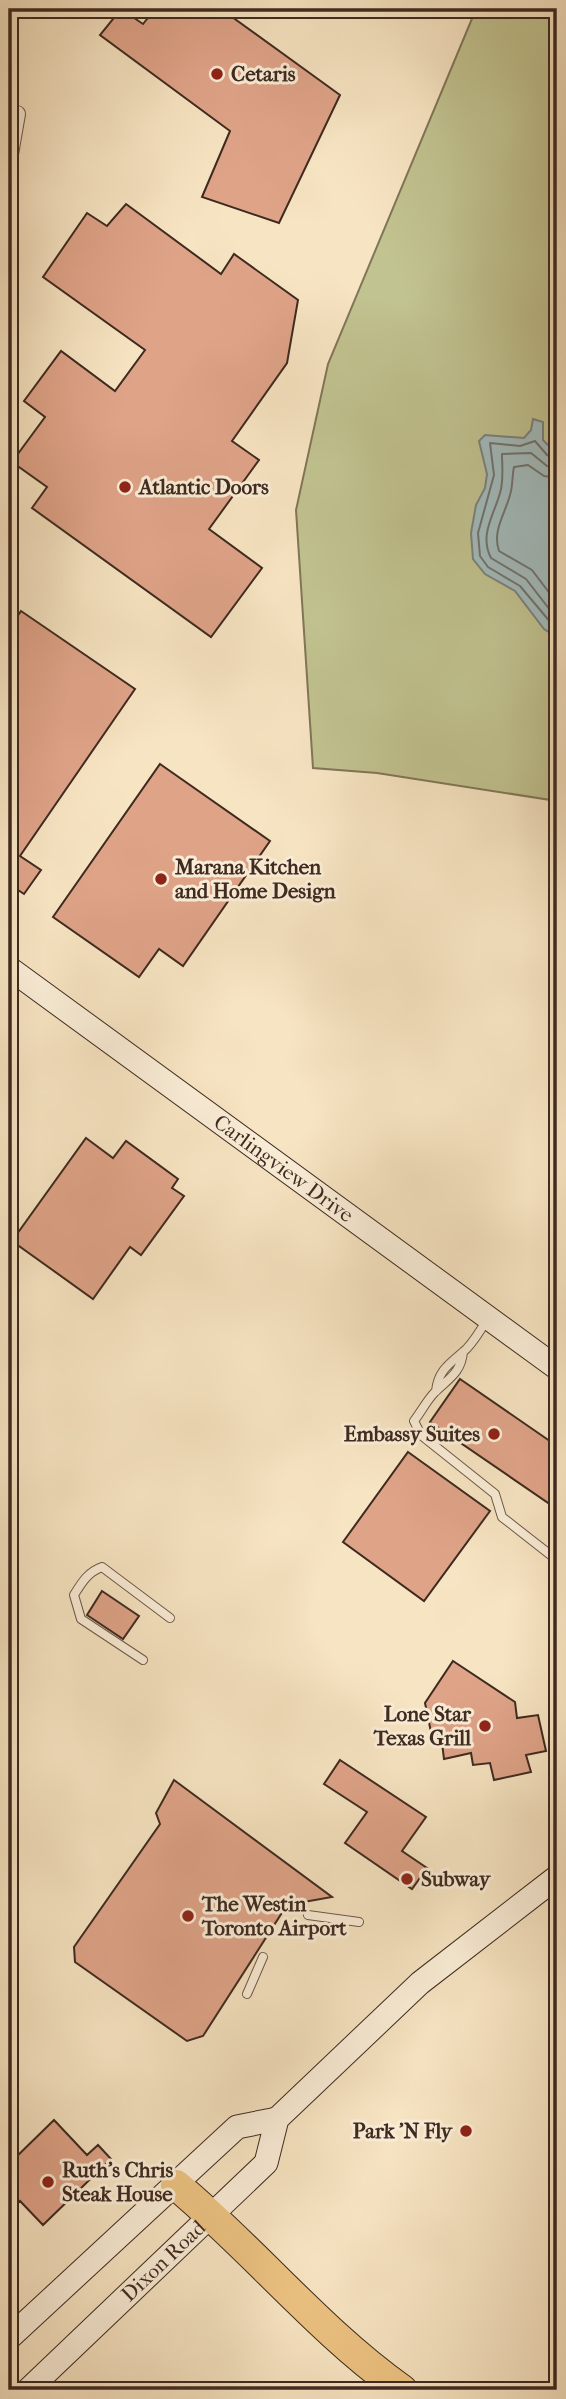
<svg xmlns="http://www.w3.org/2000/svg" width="566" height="2399" viewBox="0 0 566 2399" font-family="'IM FELL French Canon',serif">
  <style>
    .green { fill: #c1c390; stroke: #807658; stroke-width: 2 }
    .water { fill: #a2bcbe; stroke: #7a827f; stroke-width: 2 }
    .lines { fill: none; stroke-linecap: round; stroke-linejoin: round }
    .shore { stroke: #70736f; stroke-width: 2 }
    .building { fill: #dfa388; stroke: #3e2a20; stroke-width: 2 }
    .lane-casing { stroke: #6c5848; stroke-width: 10 }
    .street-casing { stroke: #6c5848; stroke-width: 18 }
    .secondary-casing { stroke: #3e2a20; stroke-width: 25 }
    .highway-casing { stroke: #3e2a20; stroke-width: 32 }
    .lane { stroke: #faedd7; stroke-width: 8 }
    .street { stroke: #faedd7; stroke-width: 16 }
    .secondary { stroke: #faedd7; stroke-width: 23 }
    .highway { stroke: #ecc281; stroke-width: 30 }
    .poi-dot { fill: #8f2418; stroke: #faedd7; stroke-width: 2.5 }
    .labels { text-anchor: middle; stroke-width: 6; stroke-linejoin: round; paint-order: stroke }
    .poi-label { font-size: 21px; font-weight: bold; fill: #3e2a20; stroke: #faedd7; text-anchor: start }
    .street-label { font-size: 21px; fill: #3e2a20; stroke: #faedd7 }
  </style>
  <rect width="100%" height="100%" fill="#f7e4c2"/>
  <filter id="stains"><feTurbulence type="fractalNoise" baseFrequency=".00286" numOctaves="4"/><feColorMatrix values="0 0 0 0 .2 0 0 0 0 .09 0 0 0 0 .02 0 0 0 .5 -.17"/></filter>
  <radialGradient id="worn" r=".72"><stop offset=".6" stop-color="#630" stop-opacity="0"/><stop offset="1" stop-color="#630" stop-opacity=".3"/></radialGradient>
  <!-- green -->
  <path class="green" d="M476,9H557V801L377,773L313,768L296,510L328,364Z"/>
  <!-- water -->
  <path class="water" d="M533,419L543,422V440L557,454V637L544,629L515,591L485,574L473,559L471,533L476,505L485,488L487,474L479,441L485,435L524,438L531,430Z"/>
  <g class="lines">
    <!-- shore -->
    <path class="shore" d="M557,459L547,455L535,441L520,446L490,443L494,475L478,533L480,556L488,567L520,586L557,630
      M557,468L547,466L531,453L502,454C502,466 504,480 500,493C494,515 479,535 491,558L526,579L557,619
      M557,478L544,476L528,465L514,467C512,476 513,486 510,495C505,514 492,531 499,551L532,570L557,603"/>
  </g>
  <!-- building -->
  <path class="building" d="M121,9L143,24L155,9H221L340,95L279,223L202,197L230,131L100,35Z
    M126,204L221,274L234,254L298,300L287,363L232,441L259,460L209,529L262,568L211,637L32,508L47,487L12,462L45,417L24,401L61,351L115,391L145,350L43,277L87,213L107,226Z
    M21,611L135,689L20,856L41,870L24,894L9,884V629Z
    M160,764L270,841L183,966L159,949L139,977L53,917Z
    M86,1138L113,1158L126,1141L178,1179L172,1188L184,1196L141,1255L130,1247L93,1299L12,1241Z
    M460,1379L557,1446V1509L430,1422Z
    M408,1452L490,1511L424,1601L343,1542Z
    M102,1591L139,1616L123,1639L87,1615Z
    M453,1661L515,1702L517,1718L538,1715L546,1751L526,1755L531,1772L494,1780L490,1763L473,1765L471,1753L444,1759L441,1735L432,1737L425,1703Z
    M340,1760L426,1817L402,1851L427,1868L412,1889L345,1843L367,1812L324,1784Z
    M174,1780L332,1897L287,1905L203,2036L187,2041L75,1962L74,1947L160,1824L156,1813Z
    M54,2120L87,2155L98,2145L111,2159L43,2225L20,2201L9,2211V2164Z"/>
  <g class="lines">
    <defs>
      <path id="lane" d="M463,1352C461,1373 448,1379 435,1392C427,1400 421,1412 414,1421L421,1435L495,1494L502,1517L557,1560
        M436,1391C438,1371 449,1364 463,1352C473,1344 480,1330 487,1320
        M557,1649L555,1655L557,1664
        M143,1660L81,1619L74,1595C82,1582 88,1572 102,1567L170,1618
        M308,1915L359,1922
        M247,1994L263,1957"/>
      <path id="street" d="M9,160L17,114"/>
      <g id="secondary">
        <path id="s1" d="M9,968L557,1368"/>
        <path d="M9,2338L237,2127L277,2119"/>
        <path id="s2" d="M28,2390L266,2163L277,2119L420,1983L557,1877"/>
      </g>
      <path id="highway" d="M176,2185C254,2250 319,2331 402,2390"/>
    </defs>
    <!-- lane casing -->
    <use href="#lane" class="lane-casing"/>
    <!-- street casing -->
    <use href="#street" class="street-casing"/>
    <!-- secondary casing -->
    <use href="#secondary" class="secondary-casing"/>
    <!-- highway casing -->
    <use href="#highway" class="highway-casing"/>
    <!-- lane -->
    <use href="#lane" class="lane"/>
    <!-- street -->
    <use href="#street" class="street"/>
    <!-- secondary -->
    <use href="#secondary" class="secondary"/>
    <!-- highway -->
    <use href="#highway" class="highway"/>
  </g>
  <!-- markers -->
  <g class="poi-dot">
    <circle cx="217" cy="74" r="7"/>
    <circle cx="125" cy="487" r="7"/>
    <circle cx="161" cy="879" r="7"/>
    <circle cx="494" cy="1434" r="7"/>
    <circle cx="485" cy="1726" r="7"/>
    <circle cx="407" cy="1879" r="7"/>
    <circle cx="188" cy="1916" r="7"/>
    <circle cx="466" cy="2131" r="7"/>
    <circle cx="48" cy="2182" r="7"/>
  </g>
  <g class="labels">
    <!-- poi labels -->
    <g class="poi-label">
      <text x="231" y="81">Cetaris</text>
      <text x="139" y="494">Atlantic Doors</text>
      <text x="175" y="874">Marana Kitchen<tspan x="175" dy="24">and Home Design</tspan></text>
      <text x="480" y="1441" text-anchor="end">Embassy Suites</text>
      <text x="471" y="1721" text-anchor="end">Lone Star<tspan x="471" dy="24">Texas Grill</tspan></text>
      <text x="421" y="1886">Subway</text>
      <text x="202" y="1911">The Westin<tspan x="202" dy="24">Toronto Airport</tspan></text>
      <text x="452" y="2138" text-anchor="end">Park 'N Fly</text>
      <text x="62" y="2177">Ruth's Chris<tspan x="62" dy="24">Steak House</tspan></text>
    </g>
    <!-- street labels -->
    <g class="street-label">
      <text dy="7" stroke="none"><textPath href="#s1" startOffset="340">Carlingview Drive</textPath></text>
      <text dy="7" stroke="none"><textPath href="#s2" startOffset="187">Dixon Road</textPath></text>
    </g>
  </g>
  <!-- margin -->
  <rect width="566" height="2399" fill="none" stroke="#f7e4c2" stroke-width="35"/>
  <rect x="10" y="10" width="545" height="2378" fill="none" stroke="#3e2a20" stroke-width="3.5"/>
  <rect x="18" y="18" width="531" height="2364" fill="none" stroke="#3e2a20" stroke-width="2"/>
  <rect width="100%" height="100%" filter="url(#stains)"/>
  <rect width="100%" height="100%" fill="url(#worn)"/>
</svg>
